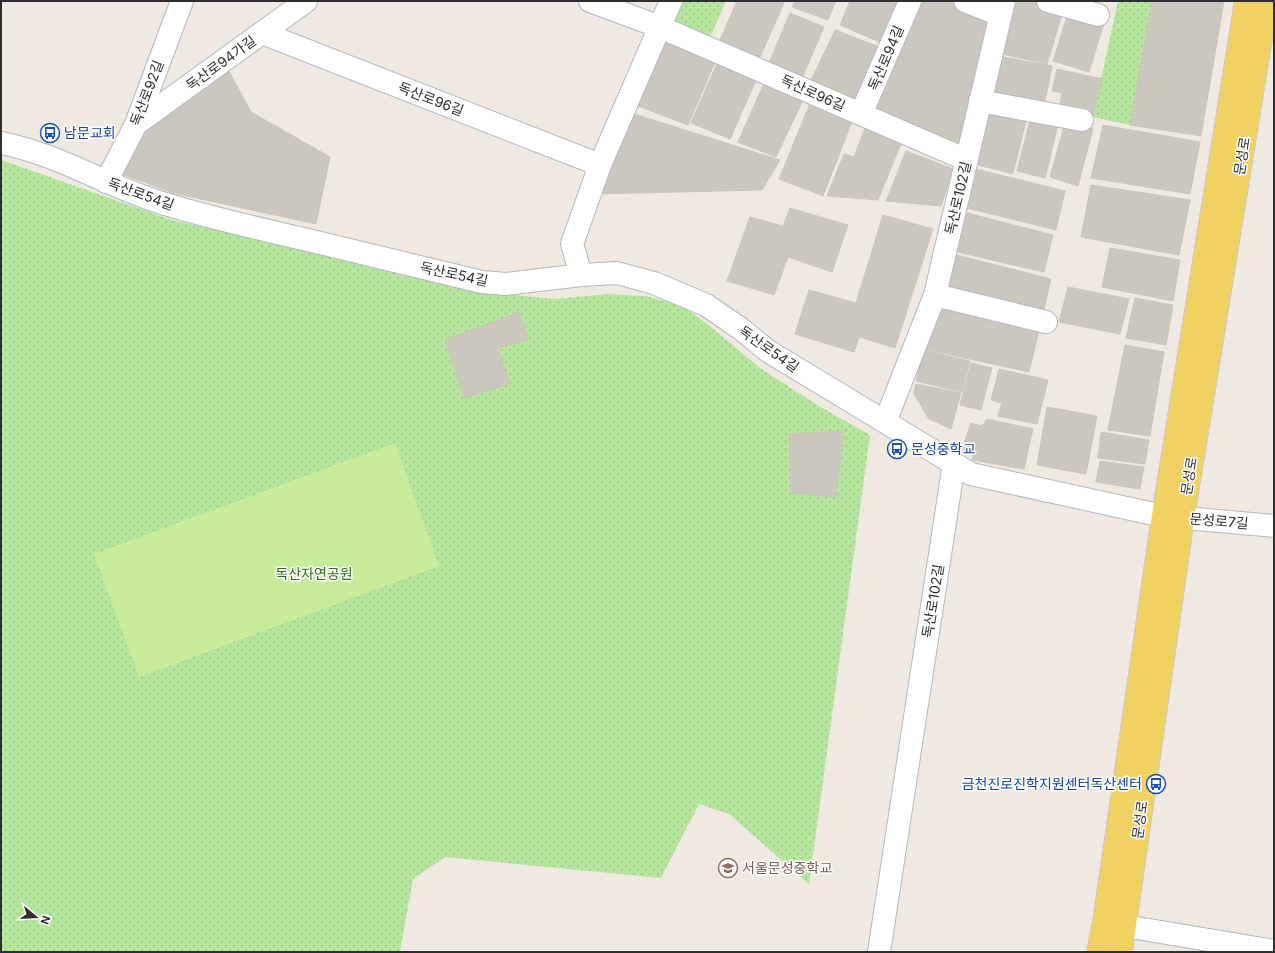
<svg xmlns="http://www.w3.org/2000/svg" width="1275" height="953" viewBox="0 0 1275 953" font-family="Inter,'Noto Sans KR',sans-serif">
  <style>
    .park { fill: url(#park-dots) }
    .pitch { fill: #c9ec9a }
    .building { fill: #cbc7bf; stroke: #cbc5ba }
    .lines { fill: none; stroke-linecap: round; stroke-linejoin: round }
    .minor-casing { stroke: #b4b7c1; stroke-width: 24 }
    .major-casing { stroke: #c9c9c9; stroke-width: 24 }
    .minor { stroke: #fff; stroke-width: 22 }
    .major { stroke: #f2d163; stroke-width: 22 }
    .labels { text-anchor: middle; stroke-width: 3; stroke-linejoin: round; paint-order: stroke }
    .street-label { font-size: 14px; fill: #2e2e2e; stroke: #fff }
    .transit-label { font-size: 14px; fill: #164399; stroke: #fff; text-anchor: start }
    .park-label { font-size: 14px; fill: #2c6e1b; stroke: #fff }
    .education-label { font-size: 14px; fill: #785e54; stroke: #fff; text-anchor: start }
  </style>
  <defs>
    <pattern id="park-dots" width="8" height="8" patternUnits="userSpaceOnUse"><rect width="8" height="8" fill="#b6e59e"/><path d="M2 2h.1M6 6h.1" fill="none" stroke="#9dc588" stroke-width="1.8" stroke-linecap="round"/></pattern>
  </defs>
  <rect width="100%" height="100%" fill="#efe9e1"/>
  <!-- park -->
  <path class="park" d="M671,1H726L706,47L660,27Z
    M1118,1H1152L1130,125L1093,117Z
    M1,160L172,220L491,293L555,299L608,294L645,296L682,305L711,327L760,368L819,406L870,435L809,884L729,814L699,804L661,878L445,857L413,879L400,952H1Z"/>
  <!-- pitch -->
  <path class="pitch" d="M395,443L439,566L139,677L94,554Z"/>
  <!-- building -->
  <path class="building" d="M737,1H779L784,3L757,64L717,47Z
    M795,1H836L828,20L792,7Z
    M850,1H901L882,43L840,25Z
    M911,1H960L998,16L972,92L886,60Z
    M1006,1H1040L1064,8L1047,64L993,52Z
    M1152,1H1224L1201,136L1130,125Z
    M790,13L824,27L802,78L769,63Z
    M1068,13L1104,23L1089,72L1053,61Z
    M835,30L879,47L854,105L809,85Z
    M672,37L717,57L688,125L630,103L655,45Z
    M993,55L1052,66L1043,111L983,100Z
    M886,60L933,78L909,134L863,114Z
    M718,61L757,78L730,139L691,123Z
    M225,64L251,112L330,157L316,224L173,193L122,174L140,125Z
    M1057,69L1102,79L1093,117L1059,110L1062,93L1052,91Z
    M933,78L972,92L966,158L909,134Z
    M765,81L804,98L776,157L738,142Z
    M811,101L853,119L823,196L779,179Z
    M983,104L1028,113L1013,174L970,163Z
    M631,113L780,160L762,190L594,194Z
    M1031,116L1059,121L1045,178L1017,171Z
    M867,123L903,139L878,200L827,196L844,154L854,157Z
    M1065,123L1093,129L1078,186L1050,177Z
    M1103,125L1200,142L1190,194L1091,178Z
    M906,151L953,169L941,206L886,201Z
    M976,169L1065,191L1056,230L967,208Z
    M1091,185L1190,200L1179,255L1081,237Z
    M790,208L848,225L832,272L788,257L774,295L727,281L750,217L783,226Z
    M967,213L1053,235L1044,272L957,252Z
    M883,215L933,229L895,348L859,337L854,352L795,334L809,290L856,303Z
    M1110,248L1180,260L1173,301L1102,287Z
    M949,253L1051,279L1043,314L951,291L943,278Z
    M1068,287L1129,299L1120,334L1059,322Z
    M1135,298L1173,305L1166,345L1126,338Z
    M934,307L1039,331L1029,372L924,349Z
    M519,312L529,339L497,348L510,384L464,398L445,340Z
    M1125,345L1164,352L1150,436L1108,430Z
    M924,350L970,361L962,392L916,381Z
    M971,363L992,368L981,410L960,405Z
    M999,369L1048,380L1037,424L998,416L1002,403L991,400Z
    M916,384L961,393L951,429L929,419L914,394Z
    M1047,407L1097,416L1086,474L1037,465Z
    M987,419L1033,429L1024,469L972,460L975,452L962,449L971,423L982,426Z
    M844,431L836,497L791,493L789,434Z
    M1101,432L1149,440L1145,464L1098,458Z
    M1100,461L1144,467L1140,489L1096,482Z"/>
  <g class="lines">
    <defs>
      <path id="minor" d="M590,1L660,27L967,160
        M965,1L1000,15
        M1048,1L1098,15
        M262,33L600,165
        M980,101L1082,120
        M861,114L910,1
        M136,124L306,1
        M1,143C58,154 105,185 159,202C209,218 261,229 312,241C369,255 426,268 482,282L506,284L581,275L617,273L654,283L706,305L741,329L768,351L971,474L1163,516L1274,526
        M106,182L136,124L182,1
        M581,275L572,244L600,165L671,1
        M935,295L1046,322
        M885,422L935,295L1004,1
        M1107,923L1274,951
        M879,952L954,463"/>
      <path id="major" d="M1098,952L1104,922L1163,516L1246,1
        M1121,952L1183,518L1267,1"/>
    </defs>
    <!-- minor casing -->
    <use href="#minor" class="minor-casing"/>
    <!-- major casing -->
    <use href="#major" class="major-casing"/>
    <!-- minor -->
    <use href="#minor" class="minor"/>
    <!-- major -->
    <use href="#major" class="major"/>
  </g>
  <!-- icons -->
  <defs>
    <symbol id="bus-ring" viewBox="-11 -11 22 22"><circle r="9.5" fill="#fff" stroke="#1a4fb4" stroke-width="1.5"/><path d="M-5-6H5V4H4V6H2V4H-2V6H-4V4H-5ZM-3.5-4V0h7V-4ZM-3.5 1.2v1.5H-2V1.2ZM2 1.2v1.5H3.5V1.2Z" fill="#1a4fb4"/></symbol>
    <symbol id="school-ring" viewBox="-11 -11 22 22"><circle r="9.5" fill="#fff" stroke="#8d6e63" stroke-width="1.5"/><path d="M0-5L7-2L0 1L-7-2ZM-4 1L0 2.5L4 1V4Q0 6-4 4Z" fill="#8d6e63"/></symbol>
  </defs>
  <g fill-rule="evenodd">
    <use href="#bus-ring" x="39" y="122" width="22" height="22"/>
    <use href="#bus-ring" x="886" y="438" width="22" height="22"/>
    <use href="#bus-ring" x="1145" y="773" width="22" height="22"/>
    <use href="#school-ring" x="717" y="857" width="22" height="22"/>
  </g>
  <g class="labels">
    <!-- street labels -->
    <g class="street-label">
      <text transform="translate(886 58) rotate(-67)" y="5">독산로94길</text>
      <text transform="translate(221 63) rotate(-36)" y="5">독산로94가길</text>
      <text transform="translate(147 93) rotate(-69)" y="5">독산로92길</text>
      <text transform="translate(813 93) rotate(24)" y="5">독산로96길</text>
      <text transform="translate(431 99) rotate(21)" y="5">독산로96길</text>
      <text transform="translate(1242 156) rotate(-81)" y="5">문성로</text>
      <text transform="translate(141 194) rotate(20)" y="5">독산로54길</text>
      <text transform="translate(958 198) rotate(-77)" y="5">독산로102길</text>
      <text transform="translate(454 274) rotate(12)" y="5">독산로54길</text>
      <text transform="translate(769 349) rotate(35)" y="5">독산로54길</text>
      <text transform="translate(1189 476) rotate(-81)" y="5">문성로</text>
      <text transform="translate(1219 521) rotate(5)" y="5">문성로7길</text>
      <text transform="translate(933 601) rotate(-81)" y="5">독산로102길</text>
      <text transform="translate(1140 820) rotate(-82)" y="5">문성로</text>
    </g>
    <!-- transit labels -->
    <g class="transit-label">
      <text x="64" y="138">남문교회</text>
      <text x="911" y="454">문성중학교</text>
      <text x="1142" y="789" text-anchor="end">금천진로진학지원센터독산센터</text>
    </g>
    <!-- park labels -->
    <g class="park-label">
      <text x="314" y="579">독산자연공원</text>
    </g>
    <!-- education labels -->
    <g class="education-label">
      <text x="742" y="873">서울문성중학교</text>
    </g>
  </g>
  <!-- border -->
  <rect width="1275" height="953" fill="none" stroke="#2e2e2e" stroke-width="4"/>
  <!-- north arrow -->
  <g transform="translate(36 917) rotate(108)" stroke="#ffffff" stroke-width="3" paint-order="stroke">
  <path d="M0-3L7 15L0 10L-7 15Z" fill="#2e2e2e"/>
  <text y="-6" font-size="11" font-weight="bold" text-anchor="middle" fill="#2e2e2e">N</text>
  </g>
</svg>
